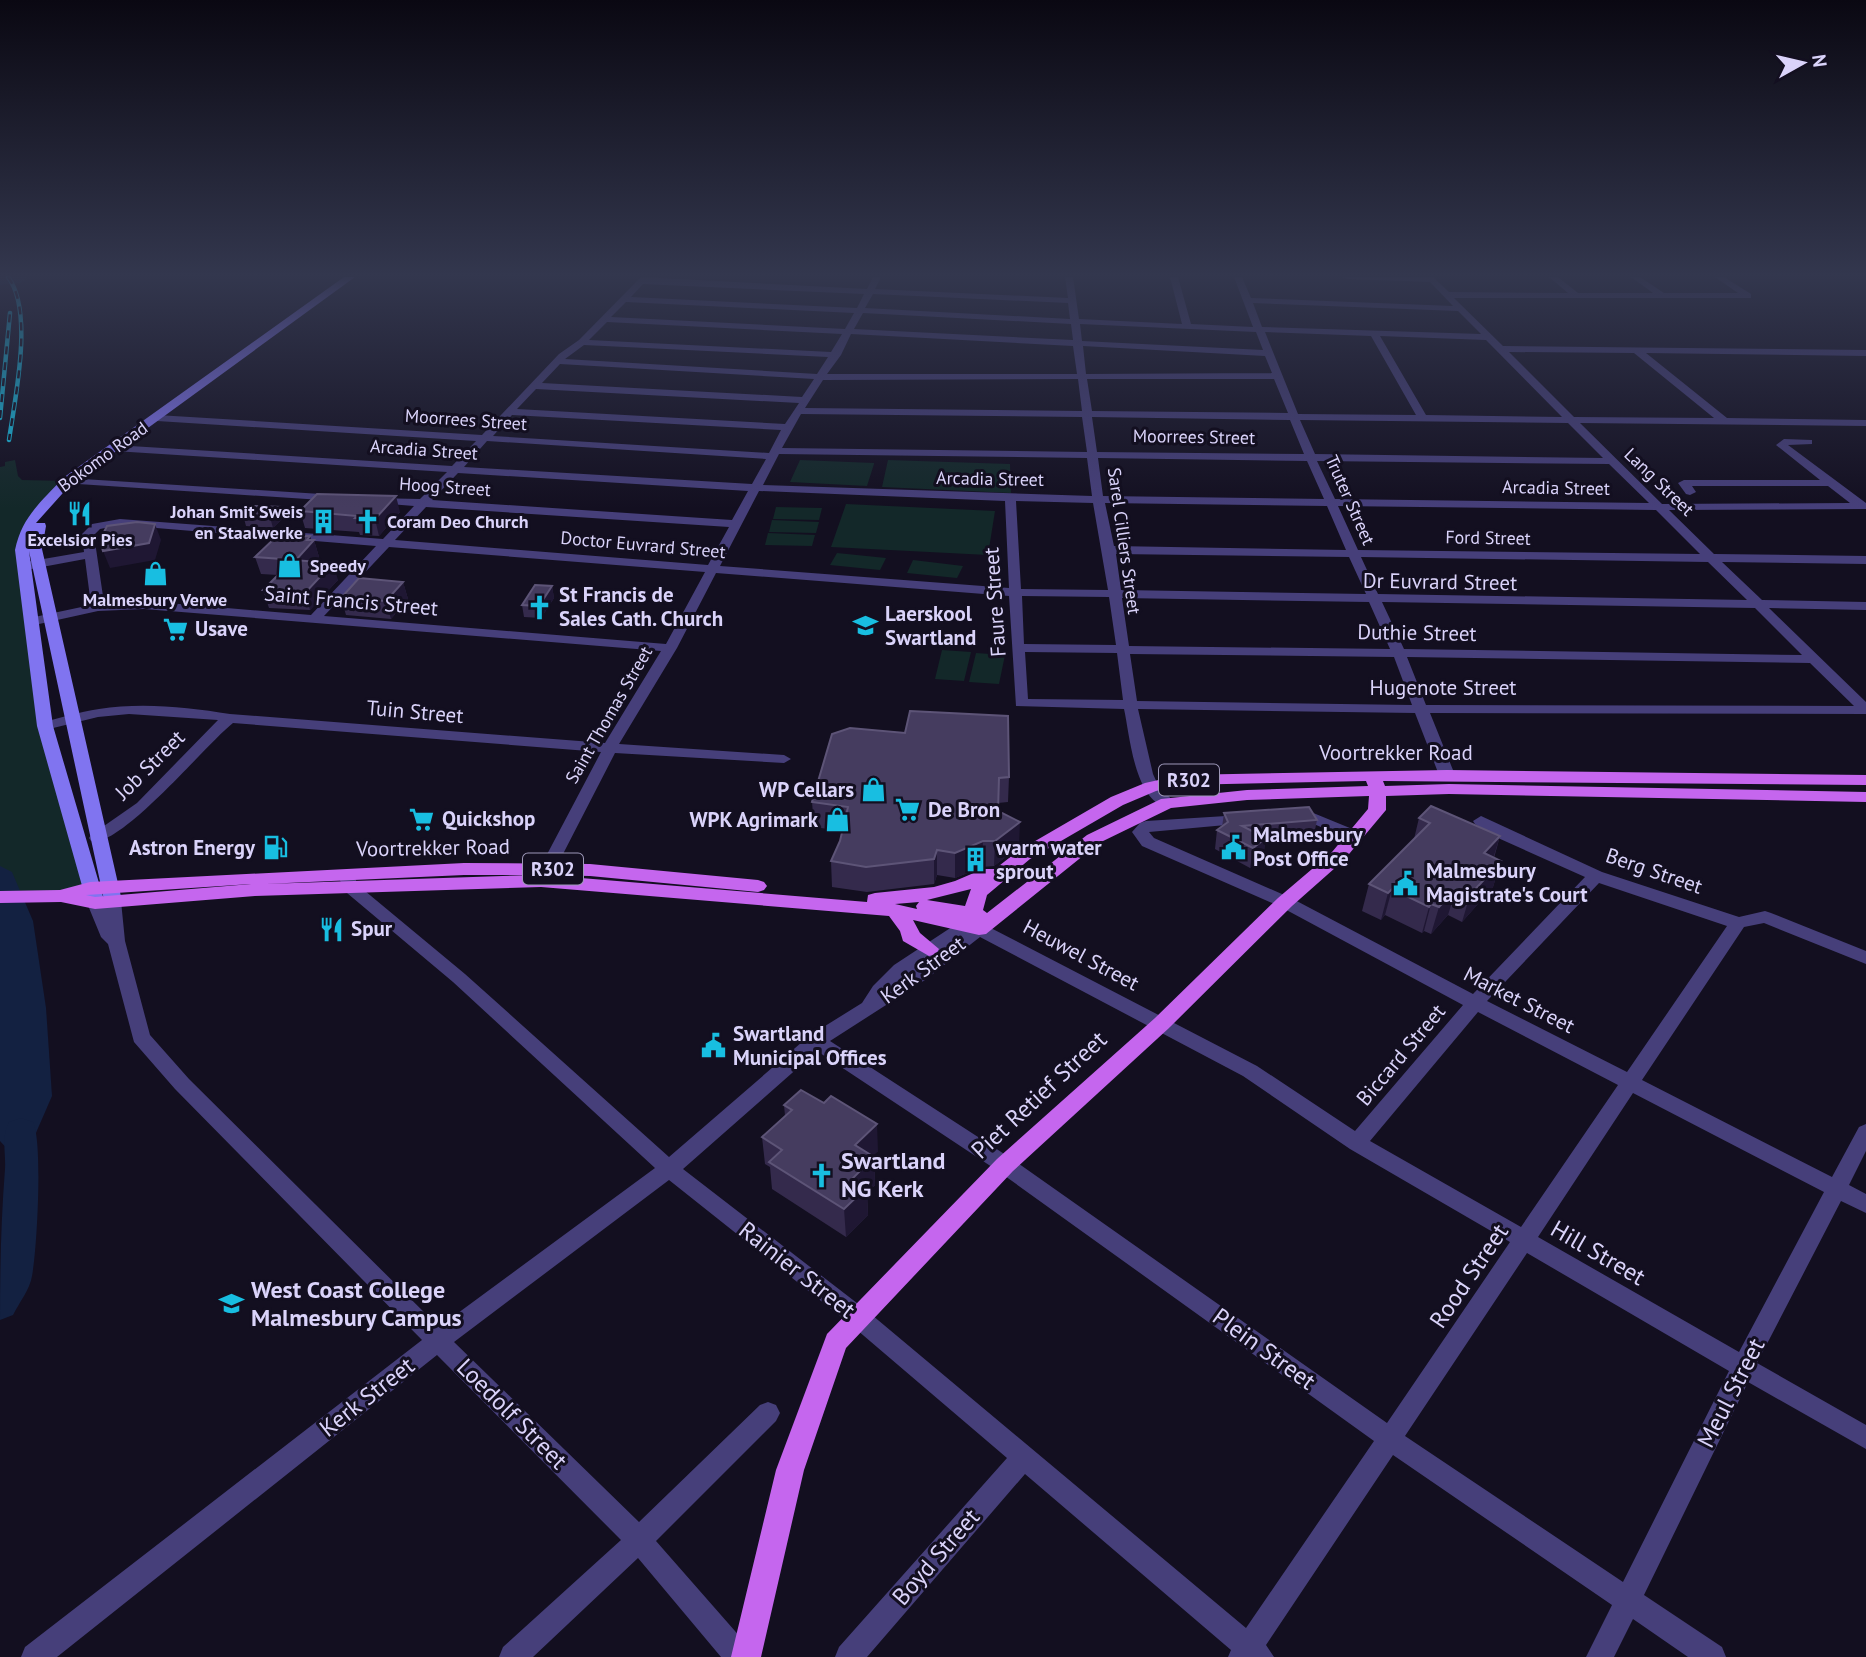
<svg xmlns="http://www.w3.org/2000/svg" width="1866" height="1657" viewBox="0 0 1866 1657" font-family="'PT Sans',sans-serif">
  <style>
    .green { fill: #132829 }
    .water { fill: #132141 }
    .lines { fill: none; stroke-linecap: round; stroke-linejoin: round }
    .river { fill: #132141; fill-rule: evenodd }
    .street { fill: #463f7a; fill-rule: evenodd }
    .secondary { fill: #8074f0; fill-rule: evenodd }
    .primary { fill: #c566ee; fill-rule: evenodd }
    .rail-casing { stroke: #18bee1; stroke-width: 4.5 }
    .rail { stroke: #130f20; stroke-width: 2.5; stroke-dasharray: 8; stroke-linecap: butt }
    .wall { fill: #342a4c }
    .shaded-wall { fill: #1f1733 }
    .building { fill: #453c5f; stroke: #5d5477; stroke-width: 2 }
    .labels { text-anchor: middle; stroke-width: 6; stroke-linejoin: round; paint-order: stroke }
    .far-street-label { font-size: 18px; fill: #dad3fa; stroke: #130f20 }
    .far-poi-label { font-size: 18px; font-weight: bold; fill: #dad3fa; stroke: #130f20; text-anchor: start }
    .shield { fill: #130f20; stroke: #9e98b9; stroke-width: 2 }
    .shield-label { font-size: 19px; font-weight: bold; fill: #dad3fa }
    .street-label { font-size: 21px; fill: #dad3fa; stroke: #130f20 }
    .poi-label { font-size: 21px; font-weight: bold; fill: #dad3fa; stroke: #130f20; text-anchor: start }
    .near-street-label { font-size: 24px; fill: #dad3fa; stroke: #130f20 }
    .near-poi-label { font-size: 24px; font-weight: bold; fill: #dad3fa; stroke: #130f20; text-anchor: start }
  </style>
  <rect width="100%" height="100%" fill="#130f20"/>
  <!-- green -->
  <path class="green" d="M15,460L18,476L22,480L67,481L26,529L30,622L90,888L0,897V467L5,466V462Z
    M800,460L874,463V464L867,486L790,482Z
    M888,460L1010,464L1011,493L882,487Z
    M846,504L995,511L988,555L831,547Z
    M776,507L822,508L819,520L773,519Z
    M772,520L819,522L816,533L769,532Z
    M768,533L815,535L812,546L765,545Z
    M837,553L886,558L880,570L830,565Z
    M913,560L963,566L957,578L907,573Z
    M942,650L971,652L964,681L935,679Z
    M976,653L1005,655L999,684L969,682Z"/>
  <!-- water -->
  <path class="water" d="M0,866L12,872L33,921L46,1008L52,1096L22,1165L0,1141Z"/>
  <g class="lines">
    <!-- river -->
    <path class="river" d="M0,277H25L27,279L20,283L0,285Z
      M21,1118L33,1122C43,1141 37,1251 32,1276C30,1289 19,1303 13,1315L0,1320C0,1269 1,1220 5,1169C6,1153 1,1137 9,1122Z"/>
    <!-- street -->
    <path class="street" d="M641,277L867,289L873,277H881L875,289L1068,298L1065,277H1073L1079,319L1182,324L1170,277H1178L1191,324L1253,327L1234,277H1242L1251,298L1453,306L1430,282L1347,279L1343,277H1433L1449,292L1568,293L1549,277H1558L1578,293H1653L1631,277H1640L1664,293H1738L1715,277H1724L1751,294V298H1454L1503,346L1866,350V356L1646,353L1727,418L1866,420V426L1580,423L1662,504L1850,503L1828,486H1692L1696,492L1690,495L1686,494L1678,483L1684,480H1820L1776,445L1784,439L1812,440V444L1788,445L1866,503V509L1669,510L1714,554L1866,556V564L1722,562L1762,600L1866,602V610L1769,608L1866,702V714L1430,713L1455,775L1447,780L1439,775L1415,713L1138,709L1153,774L1158,785L1175,803L1167,808C1134,799 1130,736 1124,709L1016,706L1009,596L716,573L677,648L619,744L784,755L791,759L784,763L615,753L547,885H535L533,881L601,752L233,723C207,743 120,849 91,841L89,838L91,835L137,803L218,720L129,714L98,717L45,730L40,729L38,726L40,723C59,718 79,712 99,709C141,702 188,707 230,714L605,743L661,651L144,609L98,611L30,626L25,625V619L91,605L85,559L26,570L20,566L26,562L84,552L82,534L92,524L120,519L383,539L414,506L377,503L371,500L373,498L420,499L447,472L114,451L109,448L114,445L452,466L476,441L157,421L152,418L157,415L482,435L559,354L579,340ZM643,284L864,294L857,308L631,297ZM873,294L1068,303L1070,319L865,308ZM626,302L854,313L845,329L611,317ZM1253,303L1458,311L1481,334L1262,327ZM863,313L1071,324L1073,340L854,329ZM607,322L842,334L831,352L589,340ZM1080,324L1256,332L1263,350L1082,341ZM1265,332L1371,336L1416,415L1298,414ZM851,334L1073,346L1077,374H827L841,355ZM1380,336L1486,340L1562,417L1426,415ZM584,345L828,357L817,374L565,359ZM1083,346L1265,356L1272,373L1086,374ZM1509,352L1634,353L1714,418L1574,417ZM560,364L814,379L802,397L542,383ZM1078,379L1082,411L805,408L823,380ZM1087,379H1274L1288,413L1092,411ZM536,389L799,403L785,424L517,409ZM801,414L1082,417L1087,452L782,448ZM512,415L781,430L769,453L493,436ZM1092,417L1290,420L1304,454L1097,452ZM1300,420L1568,423L1603,458L1315,454ZM487,441L766,459L752,484L464,467ZM779,454L1087,458L1092,496L763,485ZM1098,458L1307,461L1324,499L1103,496ZM1317,461L1609,464L1649,503L1335,499ZM458,473L748,491L732,520L432,500ZM759,491L1005,501L1009,588L720,566ZM1016,501L1093,503L1108,590L1021,589ZM1105,503L1327,506L1346,550L1114,546ZM1338,506L1656,510L1700,554L1358,550ZM426,507L729,527L708,565L395,540ZM120,525L376,546L311,615L144,601L104,603L94,535L100,529ZM389,547L705,572L666,644L324,616ZM1116,554L1349,557L1366,594L1121,590ZM1361,557L1708,562L1747,600L1378,594ZM1022,596L1109,597L1116,645L1024,644ZM1122,598L1369,602L1390,649L1129,646ZM1382,602L1755,608L1802,655L1404,649ZM1025,652L1117,653L1123,700L1028,699ZM1130,654L1394,657L1412,705L1137,701ZM1407,657L1810,663L1854,706L1426,705Z
      M67,478L337,495L343,498L337,501L63,483L61,481Z
      M1306,810L1362,833L1364,836L1356,841L1350,839L1304,820L1290,819L1288,816L1290,813Z
      M1242,815L1250,820L1248,823L1149,832L1154,838L1291,898L1473,994L1585,877L1498,838L1475,824L1473,821L1481,816L1602,872L1739,917L1765,911L1771,913L1866,951V964L1764,923L1744,927L1642,1080L1832,1177L1859,1127L1866,1124V1151L1849,1185L1866,1194V1213L1841,1201L1757,1363L1866,1425V1449L1748,1382L1644,1595L1722,1647L1726,1657H1688L1633,1619L1614,1657H1586L1612,1605L1393,1455L1266,1645L1274,1657H1228L1231,1650L1025,1474L867,1657H835L839,1647L1007,1458L850,1324L669,1180L454,1342L639,1522L760,1405L768,1402L776,1405L780,1413L776,1421L656,1541L749,1647L753,1657H721L638,1558L533,1657H499L503,1647L621,1540L437,1355L57,1657H21L25,1647L422,1340L175,1089L134,1042L108,944L101,937L87,903L89,899H101L105,907L107,897H119L121,901L125,941L150,1035L189,1079L439,1327L655,1168L453,982L347,893L337,875L339,871H351L359,886L465,974L669,1157L809,1036L862,1003L873,986L894,965L964,919L970,921L972,926L985,925L1257,1066L1355,1131L1463,1005L1279,906L1142,846L1132,832L1140,823L1146,821ZM1599,883L1727,926L1627,1072L1487,1001ZM980,937L1243,1076L1350,1149L1510,1242L1387,1423L1012,1159L830,1041L925,980ZM1478,1012L1618,1085L1521,1227L1370,1141ZM817,1051L998,1171L1374,1441L1246,1628L866,1310L683,1169ZM1633,1093L1824,1192L1739,1352L1538,1237ZM1527,1253L1729,1371L1623,1582L1405,1436Z"/>
    <!-- secondary -->
    <path class="secondary" d="M344,277H355L71,484L36,523H45L46,526L42,549L122,901L120,905L113,907L104,901L102,907H88L37,726L15,550C22,517 40,503 63,478ZM29,551L104,900L53,726Z"/>
    <!-- primary -->
    <path class="primary" d="M1447,770L1866,775V785L1383,781L1385,786L1449,784L1866,792V802L1449,794L1386,796V810L1344,860L1292,906L1169,1028L1013,1171L846,1348L804,1470L761,1657H731L776,1470L827,1334L997,1159L1155,1018L1278,898L1332,852L1368,809L1369,796L1247,800L1171,808L1099,843L986,934L979,935L913,920L920,933L939,949L936,954L929,956L903,941L900,931L889,916L541,887L255,896L95,909L61,902L0,903V891L60,890L90,882L464,863L590,864L758,880L764,882L767,886L764,890L758,892L590,876L545,875L867,902L868,895L875,893L934,887L955,881L983,869H995L1018,851L1111,797L1145,783L1181,775ZM1366,781L1368,786L1247,790L1161,799L1087,835L987,913L983,910L987,895L1030,859L1123,805L1156,791L1181,785ZM464,875H534L265,884ZM251,884L95,897L86,895ZM971,889L965,906L927,900ZM919,902L916,906L917,909L895,904Z"/>
    <defs>
      <path id="rail" d="M8,277C34,311 15,398 9,440
        M0,418L10,313"/>
    </defs>
    <!-- rail casing -->
    <use href="#rail" class="rail-casing"/>
    <!-- rail -->
    <use href="#rail" class="rail"/>
  </g>
  <!-- wall -->
  <path class="wall" d="M300,511L400,512L379,536L360,535L359,532L305,528Z
    M243,515L283,518L273,528L246,526Z
    M310,536L311,540H314L319,557L315,561L338,580L310,610L269,608L263,590L278,575L261,574L255,557Z
    M403,582L408,599L391,619L346,615L341,598Z
    M552,586L554,598L541,618L524,617L522,605Z
    M832,734L1009,777L1008,802L998,803V811L1019,847L994,866L982,867L955,878L937,875L934,884L867,892L832,887L831,861L840,841L842,831L814,827L812,802Z
    M1224,813L1317,820L1313,840L1265,843L1263,858L1250,868L1215,849L1217,830L1222,827Z
    M1419,818L1500,836L1494,858L1501,861L1493,887L1462,922L1448,915L1431,934L1424,931L1422,933L1385,915L1381,920L1362,911L1369,884L1414,839Z
    M784,1105L878,1151L872,1156L874,1157L875,1185L867,1193L868,1215L846,1237L772,1189L770,1167L765,1164L762,1137L785,1116Z"/>
  <!-- shaded-wall -->
  <path class="shaded-wall" d="M396,496L400,512L379,536L375,519Z
    M280,507L283,518L273,528L270,517Z
    M155,524L161,540L155,560L110,568L103,551Z
    M310,536L312,543L314,540L319,557L301,577L296,560Z
    M333,563L338,580L310,610L305,593Z
    M403,582L408,599L391,619L386,601Z
    M552,586L554,598L541,618L539,606Z
    M1020,822L1019,847L994,866L995,841Z
    M1500,836L1492,862L1484,853Z
    M1266,838L1263,858L1250,868L1253,848Z
    M983,841L982,867L955,878V853Z
    M937,850V875L934,884V859Z
    M1501,861L1493,887L1462,922L1470,895Z
    M1392,889L1385,915L1381,920L1388,893Z
    M1456,889L1448,915L1431,934L1439,907Z
    M1431,904L1424,931L1422,933L1429,907Z
    M877,1124L878,1151L856,1173L855,1145Z
    M874,1157L875,1185L867,1193L868,1215L846,1237L844,1209L853,1178Z"/>
  <!-- building -->
  <path class="building" d="M317,494L396,496L375,519L355,518L357,516L300,511Z
    M252,506L280,507L270,517L243,515Z
    M137,522L155,524L149,543L103,551L100,540L107,526Z
    M277,536H310L307,540H314L296,560L255,557Z
    M293,560L333,563L305,593L263,590Z
    M359,578L403,582L386,601L341,598Z
    M535,585L552,586L539,606L522,605Z
    M910,711L1008,716L1009,777L999,778L998,811L1020,822L995,841H983L955,853L937,850L934,859L866,867L831,861L840,841L848,807L812,802L832,734L850,728L905,733Z
    M1431,806L1500,836L1484,853L1501,861L1470,895L1456,889L1439,907L1431,904L1429,907L1392,889L1388,893L1369,884L1430,823L1419,818Z
    M1309,807L1317,820L1242,826L1266,838L1253,848L1217,830L1228,822L1224,813Z
    M801,1090L824,1103L831,1096L877,1124L855,1145L874,1157L853,1178L867,1187L844,1209L769,1162L782,1150L762,1137L792,1110L784,1105Z"/>
  <!-- sky -->
  <linearGradient id="sky" x2="0" y2="1"><stop stop-color="#0a0812"/><stop offset="0.54" stop-color="#33374e"/><stop offset="1" stop-color="#33374e" stop-opacity="0"/></linearGradient>
  <rect width="1866" height="509" fill="url(#sky)"/>
  <!-- icons -->
  <defs>
    <symbol id="restaurant-bare" viewBox="-9 -9 18 18"><path d="M-5-6h1v4h1v-4h1v4h1v-4h1v5L-1.5 .5V6h-2V.5L-5-1ZM5-6V6H3V1.5H1.5Q1.5-4 5-6Z" fill="#18bee1" stroke="#130f20" stroke-width="2.5" paint-order="stroke"/></symbol>
    <symbol id="building-bare" viewBox="-9 -9 18 18"><path d="M-4-6H4V6H1V3H-1V6H-4ZM-2.5-4.3h1.7v1.8h-1.7ZM.8-4.3h1.7v1.8H.8ZM-2.5-1h1.7V.8h-1.7ZM.8-1h1.7V.8H.8Z" fill="#18bee1" stroke="#130f20" stroke-width="2.5" paint-order="stroke"/></symbol>
    <symbol id="church-bare" viewBox="-9 -9 18 18"><path d="M-1.2-6h2.4v3.5h3.3v2.4h-3.3V6h-2.4V-.1h-3.3v-2.4h3.3Z" fill="#18bee1" stroke="#130f20" stroke-width="2.5" paint-order="stroke"/></symbol>
    <symbol id="shop-bare" viewBox="-9 -9 18 18"><path d="M-5-2.5h2.3a2.7 3.5 0 0 1 5.4 0H5L5.5 6h-11ZM-1.5-2.5h3a1.5 2.3 0 0 0-3 0Z" fill="#18bee1" stroke="#130f20" stroke-width="2.5" paint-order="stroke"/></symbol>
    <symbol id="school-bare" viewBox="-9 -9 18 18"><path d="M0-5L7-2L0 1L-7-2ZM-4 1L0 2.5L4 1V4Q0 6-4 4Z" fill="#18bee1" stroke="#130f20" stroke-width="2.5" paint-order="stroke"/></symbol>
    <symbol id="supermarket-bare" viewBox="-9 -9 18 18"><path d="M-6-5.5h2.5l.6 2H6L4.5 2H-2.5L-4.4-4H-6ZM-1.5 3.2a1.3 1.3 0 1 0 .1 0ZM3 3.2a1.3 1.3 0 1 0 .1 0Z" fill="#18bee1" stroke="#130f20" stroke-width="2.5" paint-order="stroke"/></symbol>
    <symbol id="civic-bare" viewBox="-9 -9 18 18"><path d="M-.6-6.5H3V-4.5H.6V-3L4-1V1h2V6H-6V1h2V-1L-.6-3ZM-1.2 2.5V6h2.4V2.5Z" fill="#18bee1" stroke="#130f20" stroke-width="2.5" paint-order="stroke"/></symbol>
    <symbol id="fuel-bare" viewBox="-9 -9 18 18"><path d="M-5.5-6h7V0h2V4h1.3V-2.5L3-4.5l.8-.8L6-3V5H2.5V1h-1V6h-7ZM-4.2-4.7v3.2H.2V-4.7Z" fill="#18bee1" stroke="#130f20" stroke-width="2.5" paint-order="stroke"/></symbol>
    <symbol id="university-bare" viewBox="-9 -9 18 18"><path d="M0-5L7-2L0 1L-7-2ZM-4 1L0 2.5L4 1V4Q0 6-4 4Z" fill="#18bee1" stroke="#130f20" stroke-width="2.5" paint-order="stroke"/></symbol>
  </defs>
  <g fill-rule="evenodd">
    <use href="#restaurant-bare" x="62" y="496" width="35" height="35"/>
    <use href="#building-bare" x="306" y="504" width="35" height="35"/>
    <use href="#church-bare" x="350" y="504" width="35" height="35"/>
    <use href="#shop-bare" x="272" y="548" width="35" height="35"/>
    <use href="#shop-bare" x="138" y="556" width="35" height="35"/>
    <use href="#church-bare" x="522" y="590" width="35" height="35"/>
    <use href="#school-bare" x="848" y="608" width="35" height="35"/>
    <use href="#supermarket-bare" x="158" y="612" width="35" height="35"/>
    <use href="#shop-bare" x="856" y="772" width="35" height="35"/>
    <use href="#supermarket-bare" x="890" y="792" width="35" height="35"/>
    <use href="#supermarket-bare" x="404" y="802" width="35" height="35"/>
    <use href="#shop-bare" x="820" y="802" width="35" height="35"/>
    <use href="#civic-bare" x="1216" y="830" width="35" height="35"/>
    <use href="#fuel-bare" x="258" y="830" width="35" height="35"/>
    <use href="#building-bare" x="958" y="842" width="35" height="35"/>
    <use href="#civic-bare" x="1388" y="866" width="35" height="35"/>
    <use href="#restaurant-bare" x="314" y="912" width="35" height="35"/>
    <use href="#civic-bare" x="696" y="1028" width="35" height="35"/>
    <use href="#church-bare" x="804" y="1158" width="35" height="35"/>
    <use href="#university-bare" x="214" y="1286" width="35" height="35"/>
  </g>
  <g class="labels">
    <!-- far-street labels -->
    <g class="far-street-label">
      <text transform="translate(466 420) rotate(4)" y="6">Moorrees Street</text>
      <text transform="translate(1194 437) rotate(1)" y="6">Moorrees Street</text>
      <text transform="translate(424 450) rotate(4)" y="6">Arcadia Street</text>
      <text transform="translate(103 457) rotate(-36)" y="6">Bokomo Road</text>
      <text transform="translate(990 479) rotate(1)" y="6">Arcadia Street</text>
      <text transform="translate(1659 482) rotate(44)" y="6">Lang Street</text>
      <text transform="translate(445 487) rotate(4)" y="6">Hoog Street</text>
      <text transform="translate(1556 488) rotate(1)" y="6">Arcadia Street</text>
      <text transform="translate(1350 500) rotate(66)" y="6">Truter Street</text>
      <text transform="translate(1488 538) rotate(1)" y="6">Ford Street</text>
      <text transform="translate(1124 541) rotate(82)" y="6">Sarel Cilliers Street</text>
      <text transform="translate(643 545) rotate(5)" y="6">Doctor Euvrard Street</text>
      <text transform="translate(609 715) rotate(-60)" y="6">Saint Thomas Street</text>
    </g>
    <!-- far-poi labels -->
    <g class="far-poi-label">
      <text x="303" y="518" text-anchor="end">Johan Smit Sweis<tspan x="303" dy="21">en Staalwerke</tspan></text>
      <text x="387" y="528">Coram Deo Church</text>
      <text x="80" y="546" text-anchor="middle">Excelsior Pies</text>
      <text x="310" y="572">Speedy</text>
      <text x="155" y="606" text-anchor="middle">Malmesbury Verwe</text>
    </g>
    <!-- shield labels -->
    <g class="shield">
      <rect x="1159" y="764.5" width="60" height="31" rx="5"/>
      <rect x="523" y="853.5" width="60" height="31" rx="5"/>
    </g>
    <g class="shield-label">
      <text x="1189" y="787">R302</text>
      <text x="553" y="876">R302</text>
    </g>
    <!-- street labels -->
    <g class="street-label">
      <text transform="translate(1440 582) rotate(1)" y="7">Dr Euvrard Street</text>
      <text transform="translate(351 601) rotate(5)" y="7">Saint Francis Street</text>
      <text transform="translate(995 602) rotate(-94)" y="7">Faure Street</text>
      <text transform="translate(1417 633) rotate(1)" y="7">Duthie Street</text>
      <text x="1443" y="695">Hugenote Street</text>
      <text transform="translate(415 712) rotate(5)" y="7">Tuin Street</text>
      <text x="1396" y="760">Voortrekker Road</text>
      <text transform="translate(150 765) rotate(-45)" y="7">Job Street</text>
      <text transform="translate(433 848) rotate(-1)" y="7">Voortrekker Road</text>
      <text transform="translate(1654 871) rotate(19)" y="7">Berg Street</text>
      <text transform="translate(1081 955) rotate(28)" y="7">Heuwel Street</text>
      <text transform="translate(923 970) rotate(-36)" y="7">Kerk Street</text>
      <text transform="translate(1519 1000) rotate(27)" y="7">Market Street</text>
      <text transform="translate(1401 1055) rotate(-50)" y="7">Biccard Street</text>
    </g>
    <!-- poi labels -->
    <g class="poi-label">
      <text x="559" y="602">St Francis de<tspan x="559" dy="24">Sales Cath. Church</tspan></text>
      <text x="885" y="621">Laerskool<tspan x="885" dy="24">Swartland</tspan></text>
      <text x="195" y="636">Usave</text>
      <text x="854" y="797" text-anchor="end">WP Cellars</text>
      <text x="928" y="817">De Bron</text>
      <text x="442" y="826">Quickshop</text>
      <text x="818" y="827" text-anchor="end">WPK Agrimark</text>
      <text x="1253" y="842">Malmesbury<tspan x="1253" dy="24">Post Office</tspan></text>
      <text x="255" y="855" text-anchor="end">Astron Energy</text>
      <text x="996" y="855">warm water<tspan x="996" dy="24">sprout</tspan></text>
      <text x="1426" y="878">Malmesbury<tspan x="1426" dy="24">Magistrate's Court</tspan></text>
      <text x="351" y="936">Spur</text>
      <text x="733" y="1041">Swartland<tspan x="733" dy="24">Municipal Offices</tspan></text>
    </g>
    <!-- near-street labels -->
    <g class="near-street-label">
      <text transform="translate(1039 1095) rotate(-43)" y="8">Piet Retief Street</text>
      <text transform="translate(1598 1253) rotate(30)" y="8">Hill Street</text>
      <text transform="translate(797 1270) rotate(38)" y="8">Rainier Street</text>
      <text transform="translate(1469 1276) rotate(-56)" y="8">Rood Street</text>
      <text transform="translate(1264 1349) rotate(36)" y="8">Plein Street</text>
      <text transform="translate(1731 1393) rotate(-63)" y="8">Meul Street</text>
      <text transform="translate(367 1397) rotate(-38)" y="8">Kerk Street</text>
      <text transform="translate(512 1414) rotate(45)" y="8">Loedolf Street</text>
      <text transform="translate(936 1557) rotate(-49)" y="8">Boyd Street</text>
    </g>
    <!-- near-poi labels -->
    <g class="near-poi-label">
      <text x="841" y="1169">Swartland<tspan x="841" dy="28">NG Kerk</tspan></text>
      <text x="251" y="1298">West Coast College<tspan x="251" dy="28">Malmesbury Campus</tspan></text>
    </g>
  </g>
  <!-- north arrow -->
  <g transform="translate(1803 63) rotate(82)" stroke="#130f20" stroke-width="5" paint-order="stroke">
  <path d="M0-5L12 26L0 18L-12 26Z" fill="#dad3fa"/>
  <text y="-10" font-size="19" font-weight="bold" text-anchor="middle" fill="#dad3fa">N</text>
  </g>
</svg>
